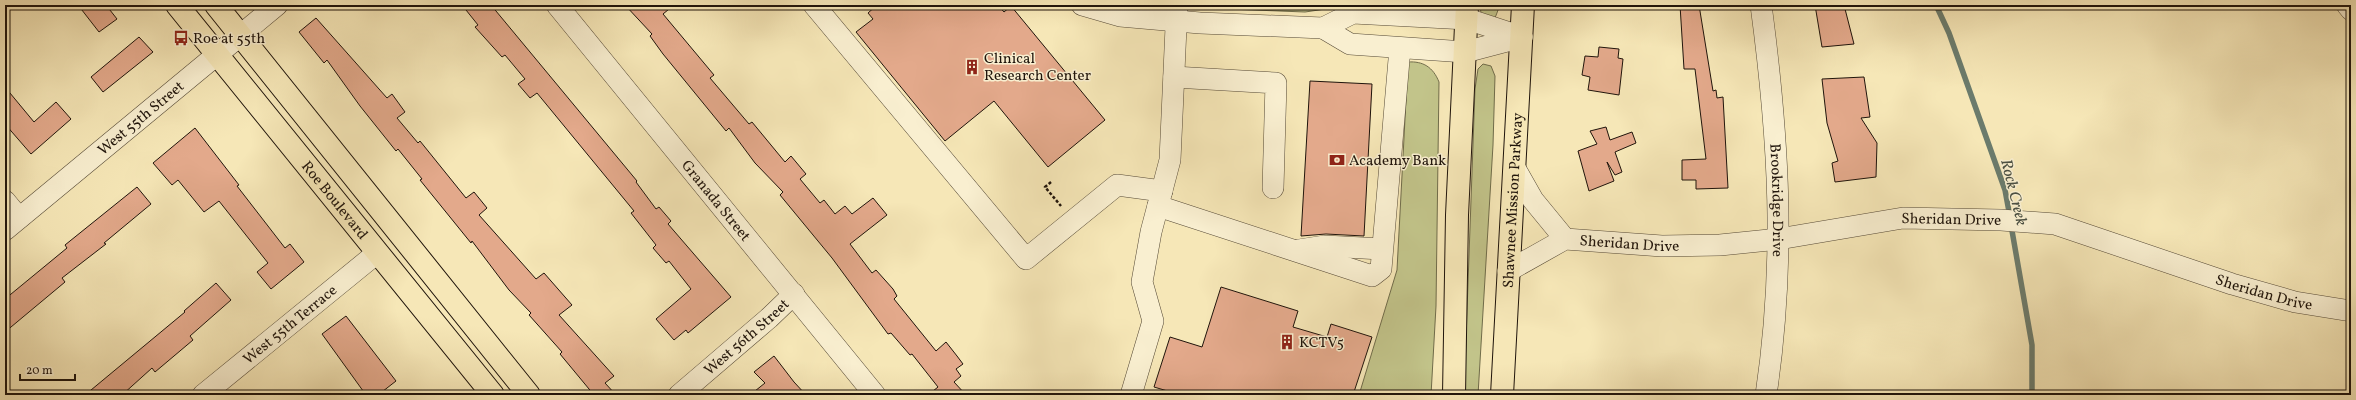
<svg xmlns="http://www.w3.org/2000/svg" width="2356" height="400" viewBox="0 0 2356 400" font-family="Vollkorn,serif">
  <style>
    .green { fill: #c2c48a; stroke: #706c4a }
    .lines { fill: none; stroke-linecap: round; stroke-linejoin: round }
    .stream { stroke: #6b7b6c; stroke-width: 5.5 }
    .building { fill: #e3a98b; stroke: #1f140b }
    .minor-casing { stroke: #554936; stroke-width: 22 }
    .major-casing { stroke: #1f140b; stroke-width: 24 }
    .highway-casing { stroke: #1f140b; stroke-width: 24 }
    .path { stroke: #1f140b; stroke-width: 2.5; stroke-dasharray: 3 2; stroke-linecap: butt }
    .minor { stroke: #f9efd0; stroke-width: 21 }
    .major { stroke: #f6e7b7; stroke-width: 22 }
    .highway { stroke: #f6e7b7; stroke-width: 22 }
    .labels { text-anchor: middle; stroke-width: 3; stroke-linejoin: round; paint-order: stroke }
    .poi-label { font-size: 15px; fill: #1f140b; stroke: #f9efd0; text-anchor: start }
    .street-label { font-size: 15px; fill: #1f140b; stroke: #f9efd0 }
    .water-label { font-size: 16px; font-style: italic; fill: #4b5043; stroke: #f9efd0 }
  </style>
  <rect width="100%" height="100%" fill="#f6e7b7"/>
  <filter id="stains"><feTurbulence type="fractalNoise" baseFrequency=".005" numOctaves="4"/><feColorMatrix values="0 0 0 0 .2 0 0 0 0 .09 0 0 0 0 .02 0 0 0 .5 -.17"/></filter>
  <radialGradient id="worn" r=".72"><stop offset=".6" stop-color="#630" stop-opacity="0"/><stop offset="1" stop-color="#630" stop-opacity=".3"/></radialGradient>
  <!-- green -->
  <path class="green" d="M1198,5H1438L1436,7H1339L1305,12L1202,8Z
    M1480,5H1500L1495,18L1481,13Z
    M1408,62C1423,61 1433,67 1439,82L1436,306L1431,395H1359L1397,270Z
    M1483,64L1491,66L1495,76L1493,145L1478,395H1464L1475,89L1478,69Z"/>
  <g class="lines">
    <!-- stream -->
    <path class="stream" d="M1936,5L1949,33L2005,190L2010,217
      M2011,225L2032,345V395"/>
  </g>
  <!-- building -->
  <path class="building" d="M78,5H106L117,19L99,32Z
    M462,5H491L637,181L636,182L656,209L659,207L671,221L668,224L731,297L688,333L686,330L674,340L656,319L691,289L669,261L666,263L653,248L656,245L631,213L634,211L537,93L530,98L518,84L525,79L505,55L502,57L475,27L478,25Z
    M625,5H674L663,14L714,75L710,78L749,124L752,122L785,162L791,156L806,174L800,179L820,203L824,200L835,214L845,206L852,214L873,198L887,215L850,244L872,273L876,270L893,289L897,296L894,299L936,351L946,342L957,356L963,364L956,369L961,376L954,382L966,395H928L938,387L912,354L910,355L891,333L888,334L832,258L780,195L783,192L755,163L729,128L726,131L663,54L650,36L652,34Z
    M877,5H998L1004,12L1011,6L1105,120L1048,167L994,101L945,141L856,32L873,19L868,13Z
    M1680,5H1699L1713,91L1716,90L1717,98L1723,97L1728,188L1696,189V180H1682V160L1706,159L1695,69H1684Z
    M1815,5H1844L1854,44L1822,47Z
    M316,18L387,98L392,94L405,112L397,118L418,143L420,141L466,198L474,192L487,208L479,215L536,279L544,273L572,305L559,315L614,376L605,383L616,395H594L560,354L562,352L529,315L531,313L509,290L472,241L471,243L420,180L422,179L398,149L396,151L360,106L327,60L324,63L299,32Z
    M139,37L153,52L103,92L91,77Z
    M1599,47L1619,49L1618,58L1623,59L1619,95L1588,90L1590,77L1582,75L1585,56L1598,57Z
    M1864,77L1870,117L1861,118L1877,143L1876,177L1835,182L1832,163L1838,161L1827,123L1822,79Z
    M1310,81L1372,84L1364,236L1326,234L1301,236Z
    M5,87L34,122L56,102L71,119L31,154L5,124Z
    M1606,127L1610,140L1632,132L1636,143L1615,152L1622,172L1615,175L1607,162L1614,181L1589,191L1578,151L1597,144L1590,131Z
    M195,128L239,185L237,186L285,248L290,244L304,262L271,289L257,272L268,263L219,201L204,212L178,180L172,185L153,163Z
    M137,187L151,204L104,243L106,244L62,278L65,282L5,332V299L67,248L65,245Z
    M216,283L231,300L190,336L193,340L155,372L152,368L122,395H85L185,312L184,311Z
    M1221,287L1298,311L1293,327L1327,337L1331,324L1372,337L1353,395H1181L1154,387L1170,337L1202,347Z
    M346,316L396,381L378,395H366L322,334Z
    M774,356L794,382L806,395H750L765,383L754,372Z"/>
  <g class="lines">
    <defs>
      <g id="minor">
        <path id="s1" d="M557,5L875,395"/>
        <path d="M814,5L1026,259L1117,185L1162,191"/>
        <path d="M1082,5L1120,16L1200,23L1323,28L1353,13L1467,19L1522,37"/>
        <path id="s2" d="M1761,5C1779,140 1786,260 1766,395"/>
        <path d="M2347,5L2351,10"/>
        <path d="M1323,28L1350,44L1465,52L1522,37"/>
        <path d="M1174,77L1276,83L1273,188"/>
        <path d="M1516,170L1533,200L1565,239"/>
        <path d="M5,201L19,218"/>
        <path d="M1158,206L1372,276L1381,269L1400,48"/>
        <path id="s3" d="M5,230L277,5"/>
        <path d="M1299,250L1325,246L1382,249"/>
        <path id="s4" d="M1508,271L1565,239L1662,246L1720,245L1779,239L1903,218L2001,220L2055,224L2232,284L2295,302L2351,311"/>
        <path id="s5" d="M203,395L377,253"/>
        <path id="s6" d="M679,395L769,318L794,294"/>
        <path d="M1131,395L1153,321L1142,282L1151,232L1170,160L1177,5"/>
      </g>
      <g id="major">
        <path id="s7" d="M177,5L493,395"/>
        <path d="M216,5L529,395"/>
      </g>
      <g id="highway">
        <path d="M1454,395L1457,215L1467,5"/>
        <path id="s8" d="M1502,395L1523,5"/>
      </g>
    </defs>
    <!-- minor casing -->
    <use href="#minor" class="minor-casing"/>
    <!-- major casing -->
    <use href="#major" class="major-casing"/>
    <!-- highway casing -->
    <use href="#highway" class="highway-casing"/>
    <!-- path -->
    <path class="path" d="M1001,8L1005,5
      M1051,182L1045,187L1061,206"/>
    <!-- minor -->
    <use href="#minor" class="minor"/>
    <!-- major -->
    <use href="#major" class="major"/>
    <!-- highway -->
    <use href="#highway" class="highway"/>
  </g>
  <!-- icons -->
  <defs>
    <symbol id="bus-bare" viewBox="-9 -9 18 18"><path d="M-5-6H5V4H4V6H2V4H-2V6H-4V4H-5ZM-3.5-4V0h7V-4ZM-3.5 1.2v1.5H-2V1.2ZM2 1.2v1.5H3.5V1.2Z" fill="#8f2418" stroke="#f9efd0" stroke-width="2.5" paint-order="stroke"/></symbol>
    <symbol id="building-bare" viewBox="-9 -9 18 18"><path d="M-4-6H4V6H1V3H-1V6H-4ZM-2.5-4.3h1.7v1.8h-1.7ZM.8-4.3h1.7v1.8H.8ZM-2.5-1h1.7V.8h-1.7ZM.8-1h1.7V.8H.8Z" fill="#8f2418" stroke="#f9efd0" stroke-width="2.5" paint-order="stroke"/></symbol>
    <symbol id="bank-bare" viewBox="-9 -9 18 18"><path d="M-6-4H6V4H-6ZM0-2.3a2.3 2.3 0 1 0 0 4.6a2.3 2.3 0 1 0 0-4.6Z" fill="#8f2418" stroke="#f9efd0" stroke-width="2.5" paint-order="stroke"/></symbol>
  </defs>
  <g fill-rule="evenodd">
    <use href="#bus-bare" x="170" y="27" width="22" height="22"/>
    <use href="#building-bare" x="961" y="56" width="22" height="22"/>
    <use href="#bank-bare" x="1326" y="149" width="22" height="22"/>
    <use href="#building-bare" x="1276" y="331" width="22" height="22"/>
  </g>
  <g class="labels">
    <!-- poi labels -->
    <g class="poi-label">
      <text x="193" y="43">Roe at 55th</text>
      <text x="984" y="63">Clinical<tspan x="984" dy="17">Research Center</tspan></text>
      <text x="1349" y="165">Academy Bank</text>
      <text x="1299" y="347">KCTV5</text>
    </g>
    <!-- street labels -->
    <g class="street-label">
      <text dy="5" stroke="none"><textPath href="#s3" startOffset="176">West 55th Street</textPath></text>
      <text dy="5" stroke="none"><textPath href="#s7" startOffset="251">Roe Boulevard</textPath></text>
      <text dy="5" stroke="none"><textPath href="#s1" startOffset="252">Granada Street</textPath></text>
      <text dy="5" stroke="none"><textPath href="#s8" startOffset="195">Shawnee Mission Parkway</textPath></text>
      <text dy="5" stroke="none"><textPath href="#s2" startOffset="196">Brookridge Drive</textPath></text>
      <text dy="5" stroke="none"><textPath href="#s4" startOffset="454">Sheridan Drive</textPath></text>
      <text dy="5" stroke="none"><textPath href="#s4" startOffset="130">Sheridan Drive</textPath></text>
      <text dy="5" stroke="none"><textPath href="#s4" startOffset="778">Sheridan Drive</textPath></text>
      <text dy="5" stroke="none"><textPath href="#s5" startOffset="112">West 55th Terrace</textPath></text>
      <text dy="5" stroke="none"><textPath href="#s6" startOffset="89">West 56th Street</textPath></text>
    </g>
    <!-- water labels -->
    <g class="water-label">
      <text transform="translate(2015 192) rotate(76)" y="6">Rock Creek</text>
    </g>
  </g>
  <!-- margin -->
  <rect width="2356" height="400" fill="none" stroke="#f6e7b7" stroke-width="20"/>
  <rect x="6" y="6" width="2344" height="388" fill="none" stroke="#1f140b" stroke-width="2"/>
  <rect x="10" y="10" width="2336" height="380" fill="none" stroke="#1f140b"/>
  <!-- scale -->
  <path d="M20 374v6h55v-6" fill="none" stroke="#1f140b" stroke-width="2"/>
  <text x="26" y="374" font-size="12" fill="#1f140b" stroke="#f9efd0" stroke-width="3" paint-order="stroke">20 m</text>
  <rect width="100%" height="100%" filter="url(#stains)"/>
  <rect width="100%" height="100%" fill="url(#worn)"/>
</svg>
